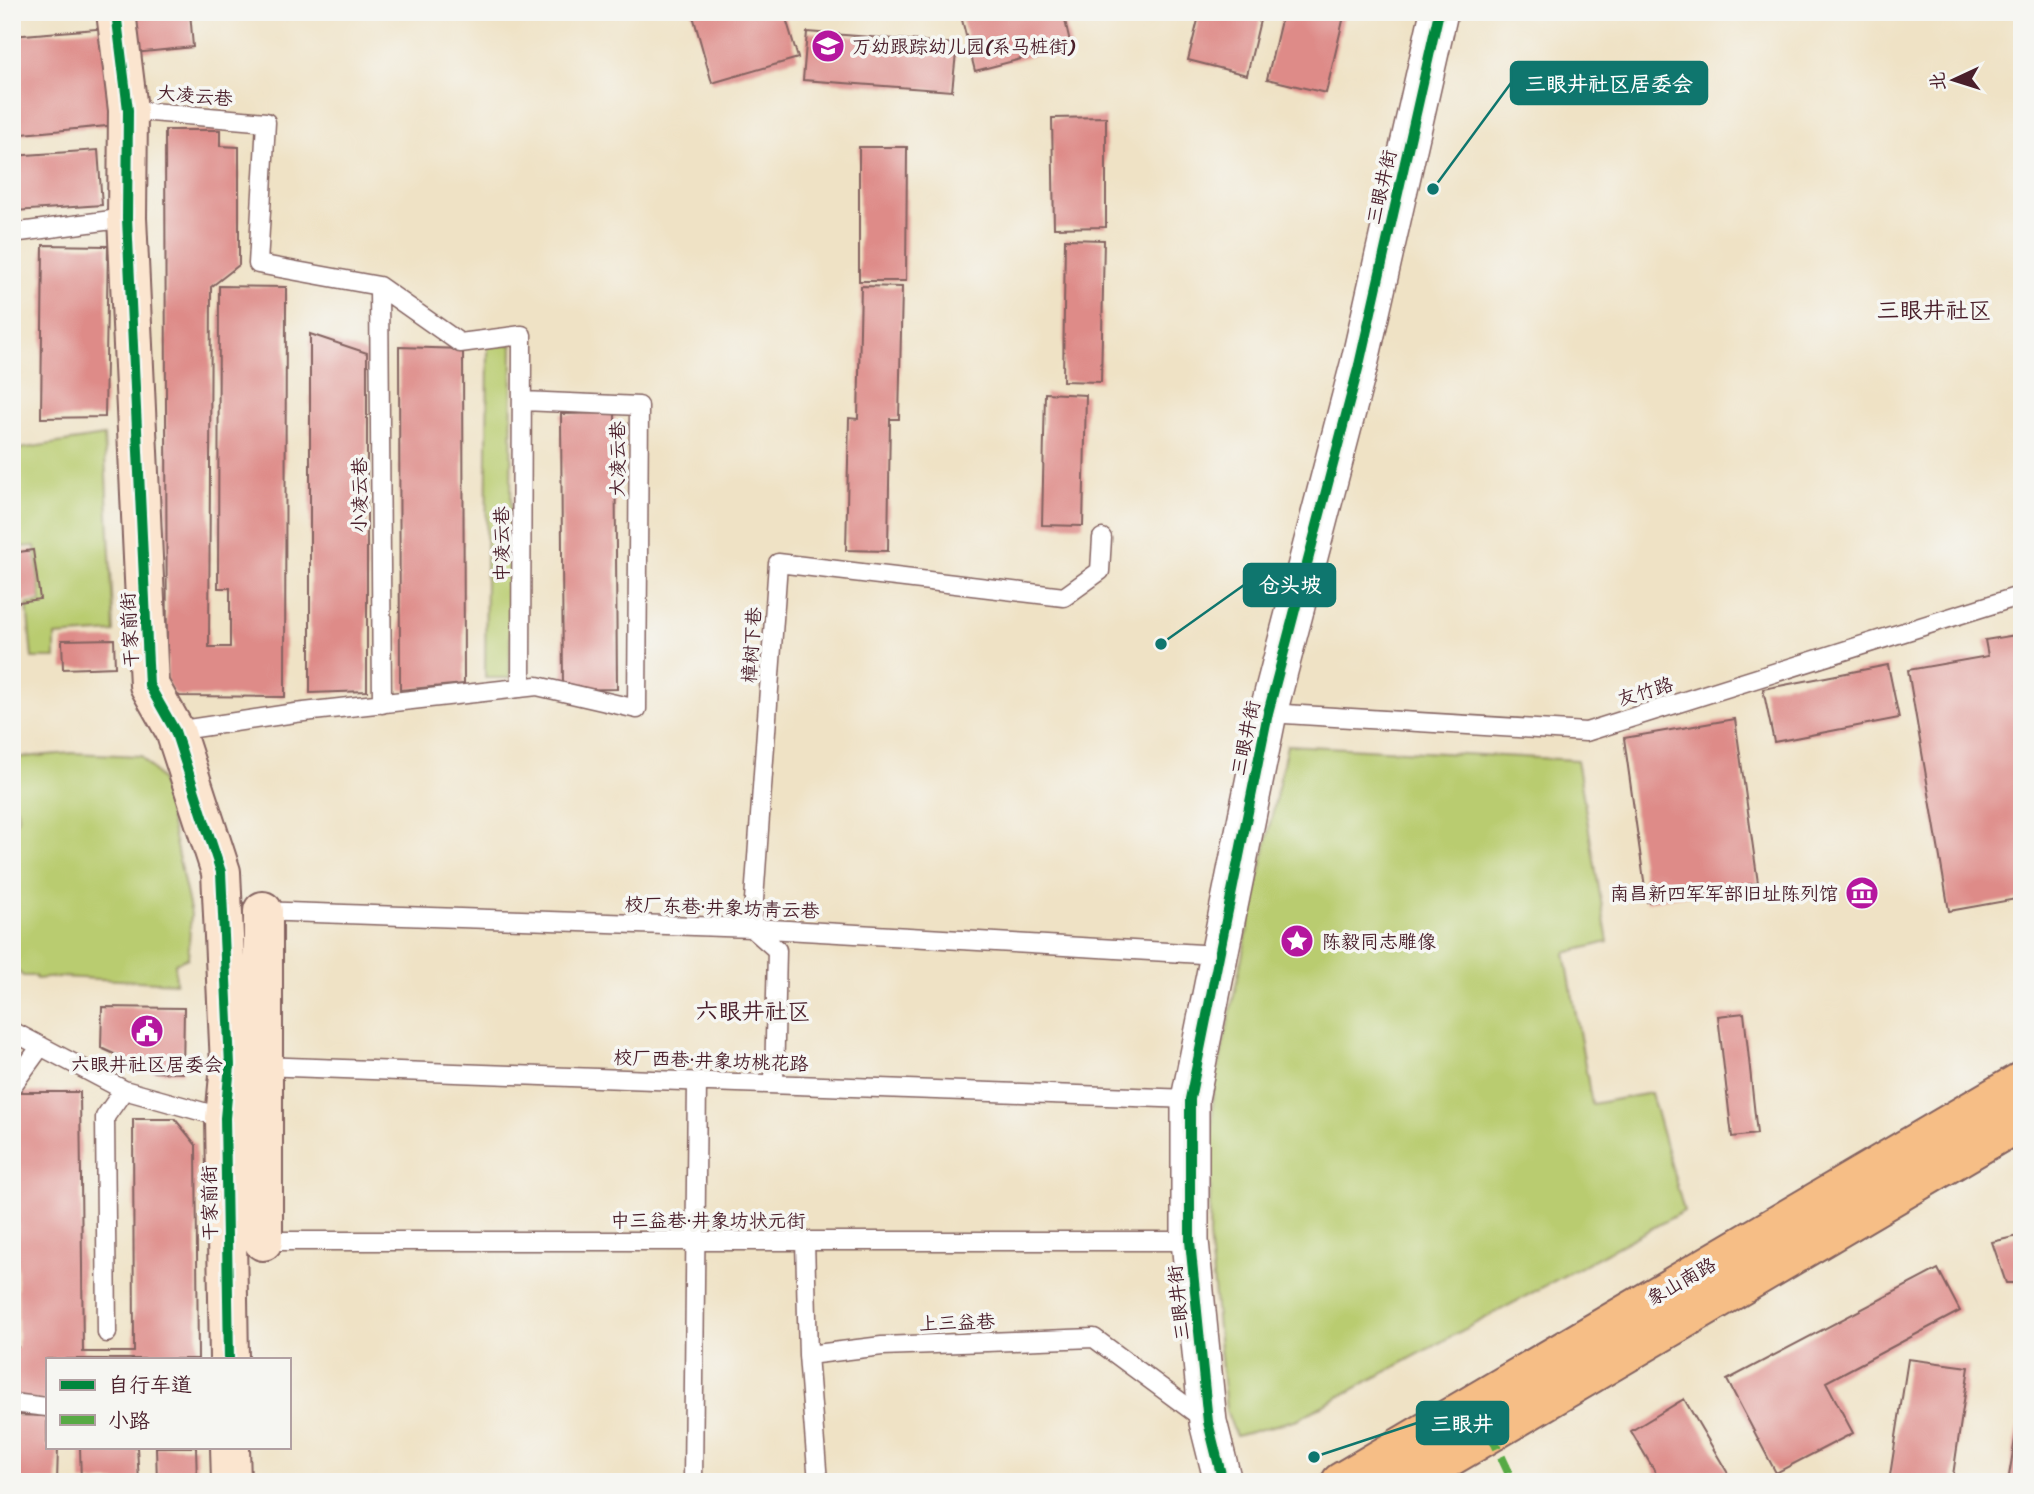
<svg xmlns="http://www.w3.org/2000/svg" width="2034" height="1494" viewBox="0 0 2034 1494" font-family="Sriracha,'LXGW WenKai TC',sans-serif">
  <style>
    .green { fill: #b9cc6f; stroke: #82764d; stroke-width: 2 }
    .building { fill: #de8b88 }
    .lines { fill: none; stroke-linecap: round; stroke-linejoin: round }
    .lane-casing { stroke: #846361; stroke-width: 21 }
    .street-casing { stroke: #846361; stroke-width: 40 }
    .secondary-casing { stroke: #846361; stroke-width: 42 }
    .primary-casing { stroke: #846361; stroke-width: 42 }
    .lane { stroke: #fff; stroke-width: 18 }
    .street { stroke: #fff; stroke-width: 37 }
    .secondary { stroke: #fbe5cf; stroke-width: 38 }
    .primary { stroke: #f6be86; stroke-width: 38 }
    .quiet { stroke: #57aa44; stroke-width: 9; stroke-dasharray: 18 9; stroke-linecap: butt }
    .cycleway-casing { stroke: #f6f6f2; stroke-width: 15 }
    .cycleway { stroke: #00873e; stroke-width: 10 }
    .labels { text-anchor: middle; stroke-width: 7; stroke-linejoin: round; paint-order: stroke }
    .poi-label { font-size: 19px; fill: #4a1f2b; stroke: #f6f6f2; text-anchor: start }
    .street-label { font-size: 19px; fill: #4a1f2b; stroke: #f6f6f2 }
    .quarter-label { font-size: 23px; fill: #4a1f2b; stroke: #f6f6f2 }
    .leader { fill: none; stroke: #0f766e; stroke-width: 2.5 }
    .callout-dot { fill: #0f766e; stroke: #f6f6f2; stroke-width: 2.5 }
    .callout { fill: #0f766e; stroke: #0f766e; stroke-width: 2.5 }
    .callout-label { font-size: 21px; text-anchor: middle; font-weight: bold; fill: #fff }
  </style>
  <rect width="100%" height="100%" fill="#f6f6f2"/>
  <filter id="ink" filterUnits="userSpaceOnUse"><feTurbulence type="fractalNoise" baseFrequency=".0143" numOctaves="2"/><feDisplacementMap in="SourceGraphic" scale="14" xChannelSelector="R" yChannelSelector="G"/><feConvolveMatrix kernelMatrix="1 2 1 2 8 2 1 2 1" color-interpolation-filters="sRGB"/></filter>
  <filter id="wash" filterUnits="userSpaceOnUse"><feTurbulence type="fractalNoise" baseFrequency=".00686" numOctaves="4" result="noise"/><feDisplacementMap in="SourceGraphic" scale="28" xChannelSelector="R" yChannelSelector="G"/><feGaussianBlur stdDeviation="1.57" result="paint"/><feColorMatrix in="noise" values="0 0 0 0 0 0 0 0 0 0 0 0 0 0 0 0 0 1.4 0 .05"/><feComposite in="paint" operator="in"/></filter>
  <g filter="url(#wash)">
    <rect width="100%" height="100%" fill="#efe2c5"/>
    <!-- green -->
    <path class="green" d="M488,344L512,345L510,678H485Z
      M104,436L114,632L55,636V658H32L27,604L41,602L35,546L20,547L12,486V450Z
      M1287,745L1577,760L1608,942L1565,953L1592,1104L1651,1093L1684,1211L1298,1419L1236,1436L1226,1410L1209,1236L1213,1094Z
      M71,753L141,756L161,779L191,914L188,958L175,963L176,983L60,977L36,979L35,976H23L12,966V828L18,818L17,809L12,802V758Z"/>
    <g id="blocks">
      <!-- building -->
      <path class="building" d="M129,12H190L193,47L134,53Z
        M692,12H784L798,58L712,83Z
        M960,12H1063L1071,46L975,71Z
        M1200,12H1262L1247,75L1188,60Z
        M1283,12H1345L1326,93L1267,79Z
        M108,28L117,125L12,135V36Z
        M807,32L957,44L952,91L803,80Z
        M1106,117V227L1054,228L1052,118Z
        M165,130H220V146L239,147V265L211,287L209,647H230V588H218L219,286L286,287L285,697L180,696L173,693L167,682Z
        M859,147H907L906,281H859Z
        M98,150L102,205L15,211L12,156Z
        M1065,239L1104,240L1101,382L1063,381Z
        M43,245L108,246L105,417L41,418Z
        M861,286L902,287L899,419H890L888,551L846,550L849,418L858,419Z
        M310,334L367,353V691L310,693Z
        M399,347L463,349L464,684L400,690Z
        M1045,393L1086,395L1083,526L1042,525Z
        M615,413L617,689L563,690L561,414Z
        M33,550L40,599L12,603V553Z
        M2022,634V898L1949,911L1908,670L1988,656L1985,640Z
        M114,639L115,667L63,669L62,640Z
        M1888,665L1899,718L1774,742L1763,689Z
        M1735,719L1758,883L1647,902L1624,738Z
        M102,1007L184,1008L183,1073L154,1072L101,1048Z
        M1744,1013L1757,1134L1732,1137L1718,1016Z
        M16,1092H80L83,1352H134L133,1119H175L196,1145L198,1359H47V1401L12,1400V1347H18Z
        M2022,1235V1283H2006L1992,1242Z
        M1938,1269L1960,1311L1826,1382L1853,1433L1776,1473L1727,1380Z
        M1908,1359L1969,1367L1952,1482H1889Z
        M1684,1399L1733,1482H1661L1631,1431Z
        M2020,1409L2022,1482H2008Z
        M12,1415L47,1416V1447H58L57,1482H12Z
        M80,1447H137L139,1482H81Z
        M156,1447H196L197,1482H157Z"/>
    </g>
  </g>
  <g filter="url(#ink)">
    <use href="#blocks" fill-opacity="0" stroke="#846361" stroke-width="2"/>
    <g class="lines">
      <defs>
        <path id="lane" d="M128,110L266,122L258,264L379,286L460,343L522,335L521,688
          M12,233L127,218
          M379,286L382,704
          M1268,713L1586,732L2022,595
          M175,731L295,713L537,686L637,709L639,406L523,401
          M258,911L752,928L1219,955
          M12,1031L124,1090L225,1118
          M260,1066L1190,1099
          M774,1084L777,950L752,928L778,563L1064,597L1100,571L1102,538
          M12,1086L41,1046
          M258,1241H1190
          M805,1241L808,1355
          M107,1333L105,1117L124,1090
          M12,1403L47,1407
          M693,1482L697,1081
          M818,1482L808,1355L882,1346L1094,1338L1205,1420"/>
        <path id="street" d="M1223,1482L1208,1422L1190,1241V1099L1268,713L1359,365L1439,12"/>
        <path id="secondary" d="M116,12L128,110L127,218L149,685L175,731L221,872L230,1065L225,1118L229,1359
          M263,1241V911
          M230,1447L231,1482"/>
        <path id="primary" d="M1341,1482L2022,1081
          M1407,1482L2022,1120"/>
      </defs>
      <!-- lane casing -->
      <use href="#lane" class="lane-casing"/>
      <!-- street casing -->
      <use href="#street" class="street-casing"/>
      <!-- secondary casing -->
      <use href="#secondary" class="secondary-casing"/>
      <!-- primary casing -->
      <use href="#primary" class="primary-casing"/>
      <!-- lane -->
      <use href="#lane" class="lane"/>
      <!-- street -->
      <use href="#street" class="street"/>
      <!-- secondary -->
      <use href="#secondary" class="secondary"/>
      <!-- primary -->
      <use href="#primary" class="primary"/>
      <!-- quiet -->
      <path class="quiet" d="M952,12L954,20
        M12,14L15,12
        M1490,1432L1513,1482"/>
      <defs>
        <path id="cycleway" d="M116,12L128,110L127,218L149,685L175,731L221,872L230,1065L225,1118L229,1359
          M1223,1482L1208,1422L1190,1241V1099L1268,713L1359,365L1439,12"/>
      </defs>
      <!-- cycleway casing -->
      <use href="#cycleway" class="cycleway-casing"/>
      <!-- cycleway -->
      <use href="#cycleway" class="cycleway"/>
    </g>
  </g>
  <!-- icons -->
  <defs>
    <symbol id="school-disc" viewBox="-11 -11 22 22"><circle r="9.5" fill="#b5179e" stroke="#f6f6f2"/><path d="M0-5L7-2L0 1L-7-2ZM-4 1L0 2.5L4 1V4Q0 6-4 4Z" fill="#fff"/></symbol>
    <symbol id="museum-disc" viewBox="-11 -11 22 22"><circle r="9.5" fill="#b5179e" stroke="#f6f6f2"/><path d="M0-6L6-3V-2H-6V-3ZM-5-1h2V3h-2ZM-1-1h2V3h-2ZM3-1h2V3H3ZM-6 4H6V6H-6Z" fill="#fff"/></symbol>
    <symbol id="sight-disc" viewBox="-11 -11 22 22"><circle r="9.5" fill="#b5179e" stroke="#f6f6f2"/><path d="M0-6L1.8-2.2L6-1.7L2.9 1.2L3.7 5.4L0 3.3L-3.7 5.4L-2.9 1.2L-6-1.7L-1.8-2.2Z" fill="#fff"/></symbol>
    <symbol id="civic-disc" viewBox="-11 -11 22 22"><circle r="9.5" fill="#b5179e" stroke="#f6f6f2"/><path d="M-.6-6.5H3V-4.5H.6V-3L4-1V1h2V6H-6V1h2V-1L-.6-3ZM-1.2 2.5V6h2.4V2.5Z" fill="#fff"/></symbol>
  </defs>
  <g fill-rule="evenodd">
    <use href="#school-disc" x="809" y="27" width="38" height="38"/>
    <use href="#museum-disc" x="1843" y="874" width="38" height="38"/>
    <use href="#sight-disc" x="1278" y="922" width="38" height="38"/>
    <use href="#civic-disc" x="128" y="1012" width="38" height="38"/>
  </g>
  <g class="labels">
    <!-- poi labels -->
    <g class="poi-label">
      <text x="852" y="53">万幼跟踪幼儿园(系马桩街)</text>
      <text x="1838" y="900" text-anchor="end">南昌新四军军部旧址陈列馆</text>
      <text x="1322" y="948">陈毅同志雕像</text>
      <text x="147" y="1071" text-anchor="middle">六眼井社区居委会</text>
    </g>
    <!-- street labels -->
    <g class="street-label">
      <text transform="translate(195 95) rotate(5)" y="7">大凌云巷</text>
      <text transform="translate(1381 187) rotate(-77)" y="7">三眼井街</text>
      <text transform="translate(617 459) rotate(-90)" y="7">大凌云巷</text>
      <text transform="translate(359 495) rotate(-90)" y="7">小凌云巷</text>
      <text transform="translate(501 544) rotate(-90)" y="7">中凌云巷</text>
      <text transform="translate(129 630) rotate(-93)" y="7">干家前街</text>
      <text transform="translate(751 645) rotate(-86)" y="7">樟树下巷</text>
      <text transform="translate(1645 691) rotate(-17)" y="7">友竹路</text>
      <text transform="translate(1245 738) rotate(-78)" y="7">三眼井街</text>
      <text transform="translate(722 907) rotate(2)" y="7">校厂东巷·井象坊青云巷</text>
      <text transform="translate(711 1060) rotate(2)" y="7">校厂西巷·井象坊桃花路</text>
      <text transform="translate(209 1203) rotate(-91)" y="7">干家前街</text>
      <text x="708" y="1227">中三益巷·井象坊状元街</text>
      <text transform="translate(1681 1281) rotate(-30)" y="7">象山南路</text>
      <text transform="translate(1178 1303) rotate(-96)" y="7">三眼井街</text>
      <text transform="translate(957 1322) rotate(-2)" y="7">上三益巷</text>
    </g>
    <!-- quarter labels -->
    <g class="quarter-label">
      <text x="1934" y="318">三眼井社区</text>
      <text x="753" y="1019">六眼井社区</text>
    </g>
  </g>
  <!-- callouts -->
  <path class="leader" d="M1433 189L1511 83M1161 644L1244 585M1314 1457L1417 1423"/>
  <g class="callout-dot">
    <circle cx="1433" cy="189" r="7"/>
    <circle cx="1161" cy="644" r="7"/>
    <circle cx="1314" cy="1457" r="7"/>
  </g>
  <g class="callout">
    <rect x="1511" y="62" width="196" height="42" rx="7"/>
    <rect x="1244" y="564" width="91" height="42" rx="7"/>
    <rect x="1417" y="1402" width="91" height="42" rx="7"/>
  </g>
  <g class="callout-label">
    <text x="1609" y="91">三眼井社区居委会</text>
    <text x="1290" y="592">仓头坡</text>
    <text x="1462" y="1431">三眼井</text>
  </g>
  <!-- margin -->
  <rect width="2034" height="1494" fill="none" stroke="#f6f6f2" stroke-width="42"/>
  <!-- legend -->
  <rect x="46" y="1358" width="245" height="91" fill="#f6f6f2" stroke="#b1a0a2" stroke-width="2"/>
  <rect x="60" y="1380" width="35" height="10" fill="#00873e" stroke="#b1a0a2" stroke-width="2"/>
  <text x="108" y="1392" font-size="21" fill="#4a1f2b">自行车道</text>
  <rect x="60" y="1415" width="35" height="10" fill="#57aa44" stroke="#b1a0a2" stroke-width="2"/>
  <text x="108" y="1428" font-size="21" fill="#4a1f2b">小路</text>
  <!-- north arrow -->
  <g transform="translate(1954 80) rotate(266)" stroke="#f6f6f2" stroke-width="5" paint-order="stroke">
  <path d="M0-5L12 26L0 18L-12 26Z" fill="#4a1f2b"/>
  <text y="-10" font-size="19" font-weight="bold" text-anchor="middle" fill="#4a1f2b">北</text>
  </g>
</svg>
